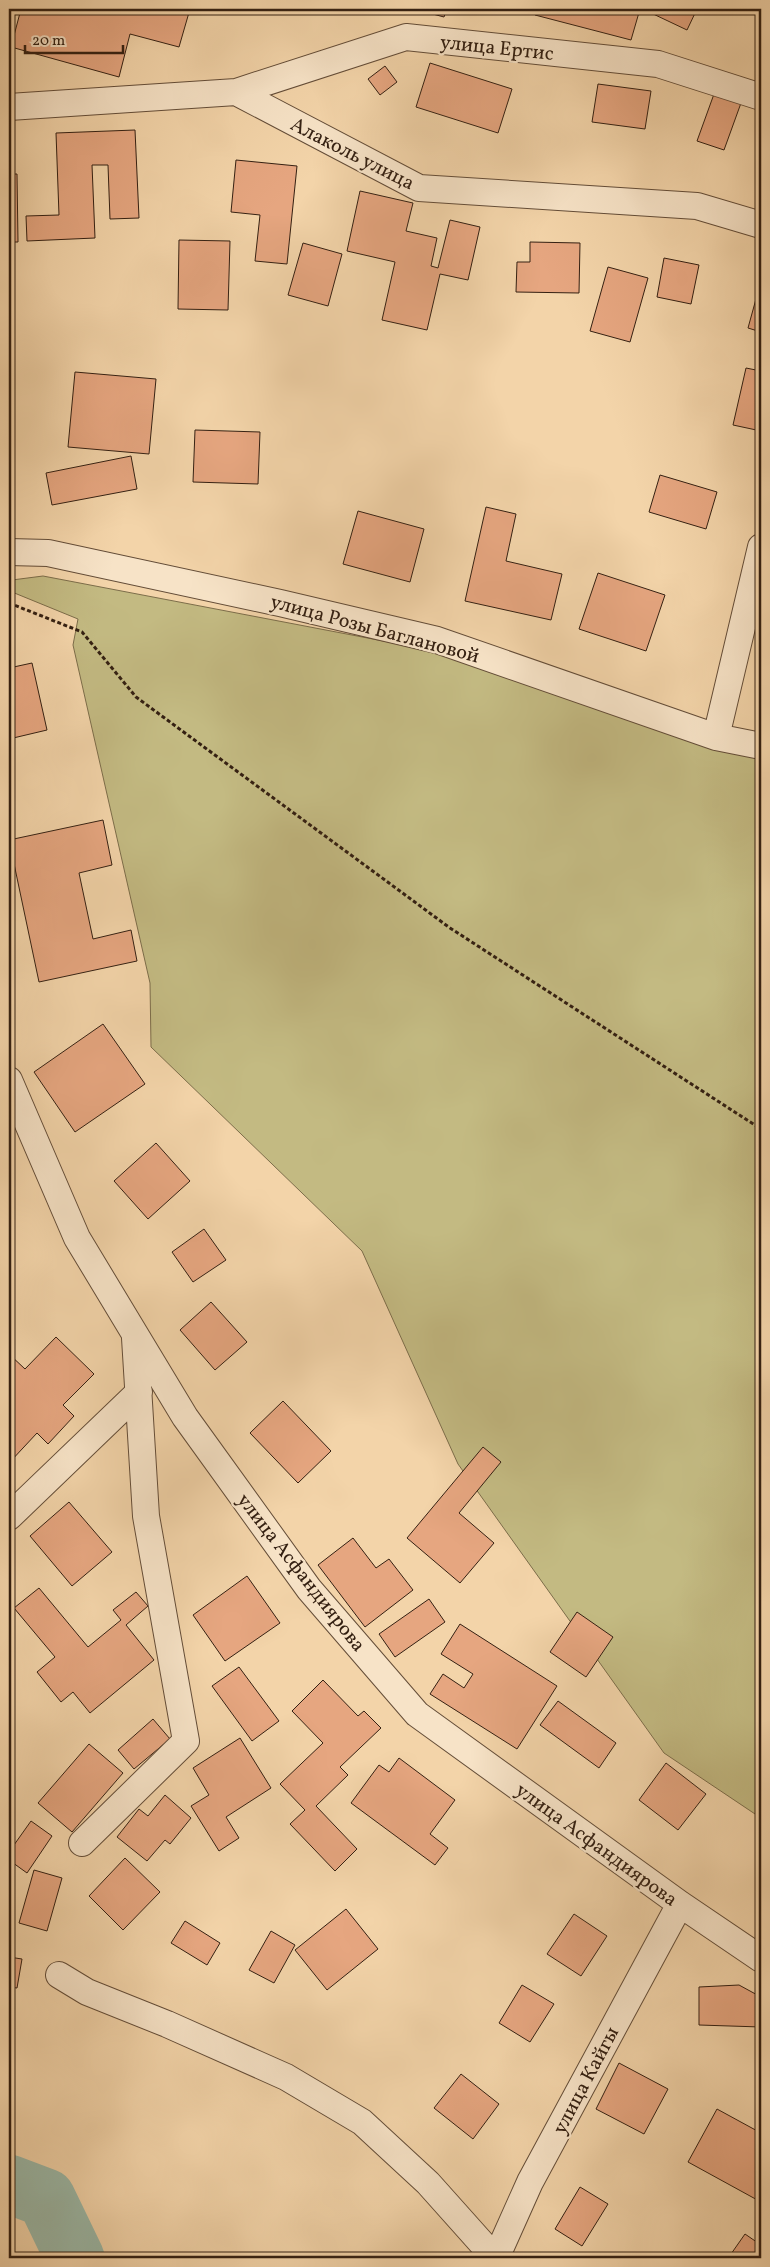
<svg xmlns="http://www.w3.org/2000/svg" width="770" height="2267" viewBox="0 0 770 2267" font-family="Vollkorn,serif">
  <style>
    .green { fill: #c3ba82; stroke: #7c6d4a }
    .lines { fill: none; stroke-linecap: round; stroke-linejoin: round }
    .river { stroke: #9bb8a7; stroke-width: 59 }
    .building { fill: #e6a680; stroke: #342012 }
    .minor-casing { stroke: #644d38; stroke-width: 28 }
    .path { stroke: #342012; stroke-width: 3; stroke-dasharray: 4 2.5; stroke-linecap: butt }
    .minor { stroke: #f7e3c7; stroke-width: 26 }
    .labels { text-anchor: middle; stroke-width: 4.5; stroke-linejoin: round; paint-order: stroke }
    .street-label { font-size: 20px; fill: #342012; stroke: #f7e3c7 }
  </style>
  <rect width="100%" height="100%" fill="#f3d4a9"/>
  <filter id="stains"><feTurbulence type="fractalNoise" baseFrequency=".004" numOctaves="4"/><feColorMatrix values="0 0 0 0 .2 0 0 0 0 .09 0 0 0 0 .02 0 0 0 .5 -.17"/></filter>
  <radialGradient id="worn" r=".72"><stop offset=".6" stop-color="#630" stop-opacity="0"/><stop offset="1" stop-color="#630" stop-opacity=".3"/></radialGradient>
  <!-- green -->
  <path class="green" d="M43,576L467,657L761,753V1818L664,1753L458,1464L362,1251L151,1047L150,983L73,645L78,619L12,592V580Z"/>
  <g class="lines">
    <!-- river -->
    <path class="river" d="M9,2184L46,2198L75,2258"/>
  </g>
  <!-- building -->
  <path class="building" d="M21,9H190L179,47L130,34L119,77L11,47Z
    M414,9H447L444,17Z
    M537,9H640L631,40L535,15Z
    M651,9H697L687,30L649,12Z
    M430,63L512,89L498,133L416,107Z
    M385,66L397,82L380,95L368,79Z
    M598,84L651,91L645,129L592,122Z
    M714,94L741,103L724,150L697,141Z
    M135,130L139,218L110,219L108,165H92L95,238L27,241L26,216L59,215L56,133Z
    M236,160L297,166L287,264L255,261L260,215L231,212Z
    M9,174H17L18,242H9Z
    M360,191L413,203L406,231L437,238L431,266L438,268L450,220L480,227L468,280L440,274L427,330L382,320L395,262L347,251Z
    M179,240L230,241L228,310L178,309Z
    M530,242L580,243L579,293L516,292L517,262H530Z
    M303,243L342,254L328,306L288,295Z
    M664,258L699,265L691,304L657,297Z
    M608,267L648,278L630,342L590,331Z
    M759,288L761,289V332L748,328Z
    M746,368L761,371V431L733,425Z
    M75,372L156,379L149,454L68,447Z
    M195,430L260,432L258,484L193,482Z
    M131,456L137,489L52,505L46,473Z
    M660,475L717,492L706,529L649,512Z
    M486,507L516,514L506,561L562,574L551,620L465,601Z
    M358,511L424,529L410,582L343,564Z
    M598,573L665,595L646,651L579,629Z
    M32,663L47,730L9,739V668Z
    M103,820L112,865L79,873L93,939L131,930L137,961L39,982L9,840Z
    M103,1024L145,1084L75,1132L34,1072Z
    M156,1143L190,1181L148,1219L114,1181Z
    M204,1229L226,1260L193,1282L172,1252Z
    M211,1302L247,1342L215,1370L180,1330Z
    M56,1337L94,1374L63,1405L74,1416L48,1444L37,1433L9,1463V1354L25,1369Z
    M283,1401L331,1451L298,1483L250,1433Z
    M483,1447L501,1462L459,1513L494,1543L460,1583L407,1538Z
    M69,1502L112,1552L72,1586L30,1536Z
    M353,1538L376,1568L389,1559L413,1590L365,1627L318,1565Z
    M247,1576L280,1623L225,1661L193,1615Z
    M39,1588L88,1647L121,1620L113,1610L136,1592L148,1606L126,1625L154,1660L90,1713L73,1692L61,1702L37,1672L55,1657L14,1608Z
    M429,1599L445,1622L395,1657L379,1634Z
    M577,1612L613,1637L586,1677L550,1652Z
    M460,1624L557,1686L517,1749L430,1694L443,1674L464,1688L473,1674L441,1654Z
    M239,1667L279,1721L252,1741L212,1686Z
    M323,1680L358,1716L364,1711L381,1728L340,1767L348,1775L316,1806L357,1849L335,1871L290,1824L305,1810L280,1784L323,1743L292,1711Z
    M558,1701L616,1743L599,1768L540,1725Z
    M153,1719L170,1739L134,1769L118,1750Z
    M240,1738L271,1788L226,1817L239,1838L219,1851L191,1806L209,1795L193,1768Z
    M89,1744L123,1773L72,1832L38,1803Z
    M399,1758L455,1800L430,1834L448,1848L435,1865L351,1803L379,1765L389,1772Z
    M666,1763L706,1794L678,1830L639,1800Z
    M165,1795L191,1818L170,1844L165,1840L147,1861L117,1837L139,1809L148,1816Z
    M31,1821L52,1836L27,1873L9,1860V1852Z
    M125,1858L160,1892L123,1930L89,1896Z
    M34,1870L62,1878L47,1931L19,1923Z
    M346,1909L378,1949L327,1990L295,1950Z
    M574,1914L607,1936L581,1976L547,1954Z
    M185,1921L220,1943L207,1965L171,1943Z
    M271,1931L295,1945L274,1983L249,1970Z
    M9,1957L22,1959L17,1988L9,1987Z
    M522,1985L554,2004L530,2042L499,2023Z
    M739,1985L761,1997V2027L699,2025V1987Z
    M619,2063L668,2089L644,2134L596,2109Z
    M461,2074L499,2104L473,2139L434,2108Z
    M717,2109L761,2133V2202L688,2162Z
    M580,2187L608,2204L582,2246L555,2229Z
    M745,2234L761,2245V2258H737L731,2254Z"/>
  <g class="lines">
    <defs>
      <path id="minor" d="M236,92L406,37L658,64L761,97
        M9,107L236,92L419,188L697,206L761,225
        M9,552L48,553L280,603L437,640L716,737L761,746
        M716,737L761,547
        M9,1080L77,1238L185,1417L309,1589L417,1714L680,1904L761,1959
        M9,1517L139,1392
        M82,1843L186,1741L146,1516L135,1338
        M59,1975L87,1992L167,2024L286,2077L362,2122L428,2183L495,2258
        M496,2258L530,2182L680,1904"/>
    </defs>
    <!-- minor casing -->
    <use href="#minor" class="minor-casing"/>
    <!-- path -->
    <path class="path" d="M9,603L82,632L136,697L389,883L450,928L761,1129"/>
    <!-- minor -->
    <use href="#minor" class="minor"/>
  </g>
  <g class="labels">
    <!-- street labels -->
    <g class="street-label">
      <text transform="translate(497 47) rotate(6)" y="7">улица Ертис</text>
      <text transform="translate(353 153) rotate(27)" y="7">Алаколь улица</text>
      <text transform="translate(375 628) rotate(15)" y="7">улица Розы Баглановой</text>
      <text transform="translate(302 1572) rotate(52)" y="7">улица Асфандиярова</text>
      <text transform="translate(597 1844) rotate(36)" y="7">улица Асфандиярова</text>
      <text transform="translate(585 2080) rotate(-62)" y="7">улица Кайгы</text>
    </g>
  </g>
  <!-- margin -->
  <rect width="770" height="2267" fill="none" stroke="#f3d4a9" stroke-width="30"/>
  <rect x="10" y="10" width="750" height="2247" fill="none" stroke="#342012" stroke-width="2.5"/>
  <rect x="15" y="15" width="740" height="2237" fill="none" stroke="#342012"/>
  <!-- scale -->
  <path d="M25 45v8h98v-8" fill="none" stroke="#342012" stroke-width="2.5"/>
  <text x="32" y="45" font-size="15" fill="#342012" stroke="#f7e3c7" stroke-width="4" paint-order="stroke">20 m</text>
  <rect width="100%" height="100%" filter="url(#stains)"/>
  <rect width="100%" height="100%" fill="url(#worn)"/>
</svg>
